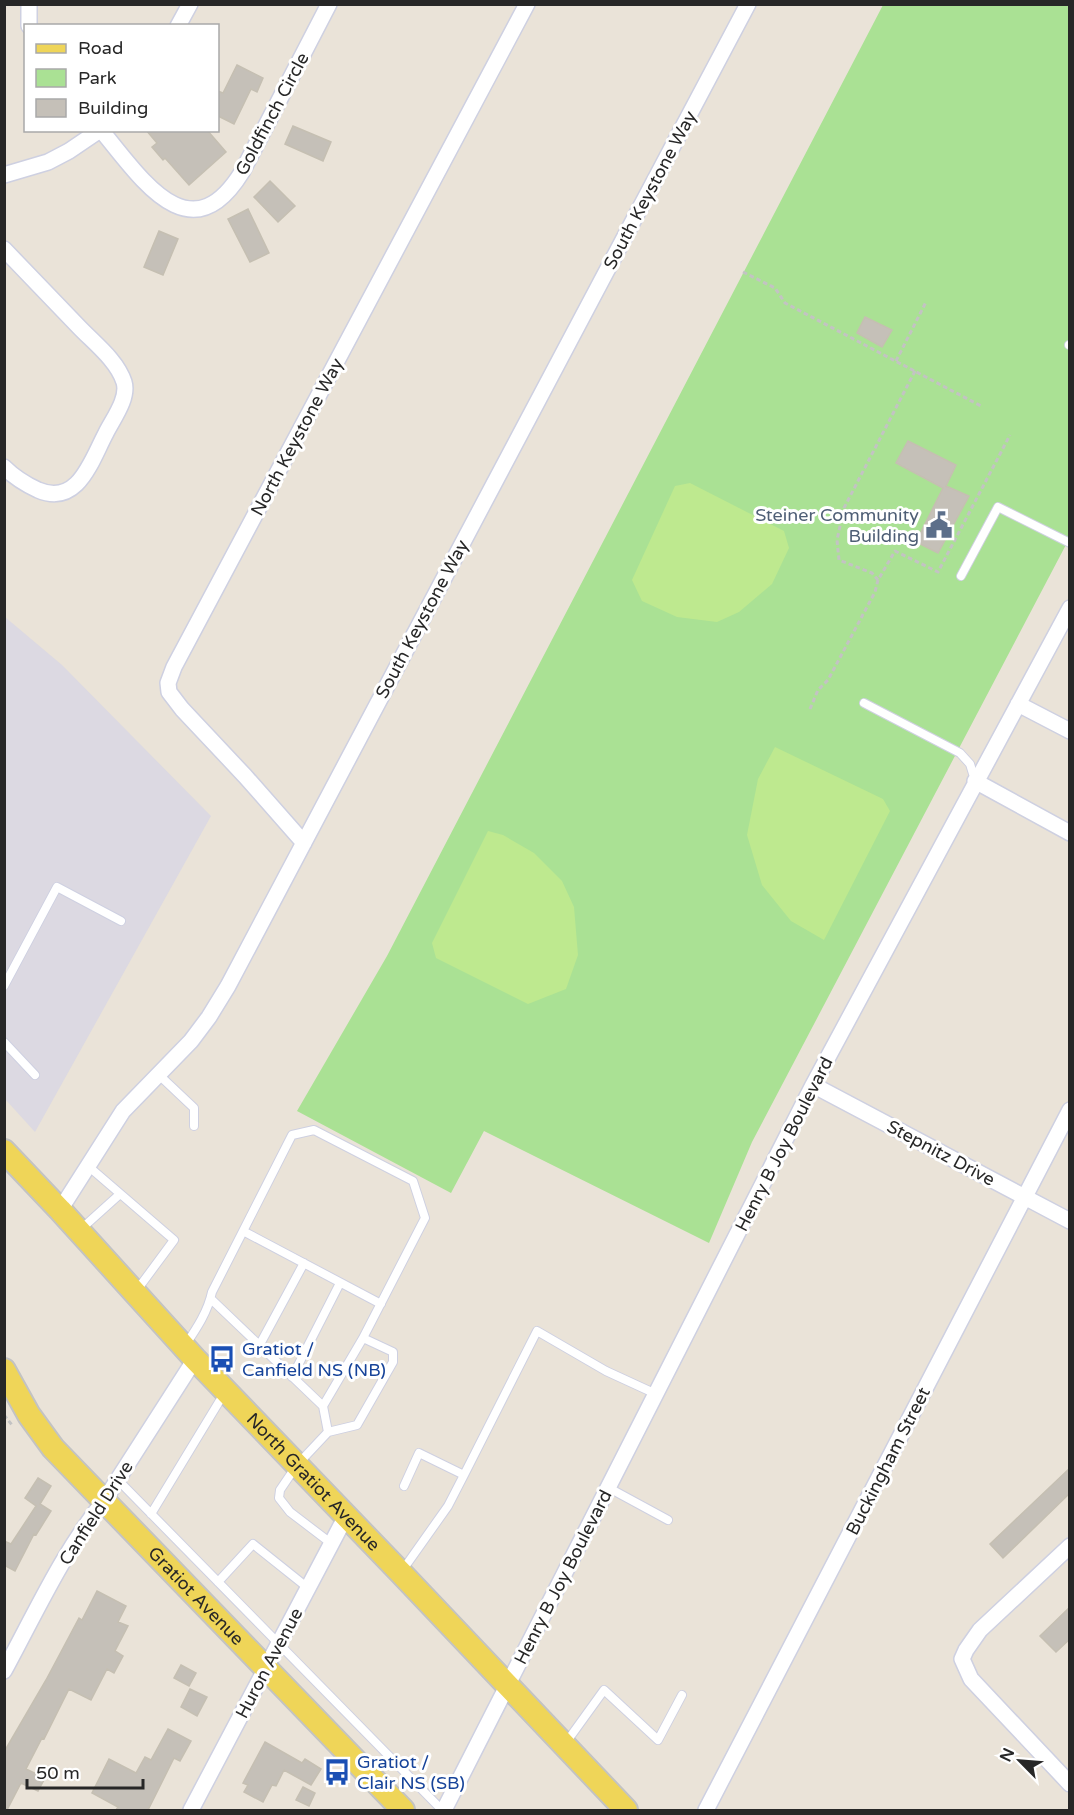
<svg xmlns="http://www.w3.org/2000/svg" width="1074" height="1815" viewBox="0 0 1074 1815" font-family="'Varela Round',sans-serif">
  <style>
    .industrial { fill: #dcd9e2 }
    .green { fill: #aae194 }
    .pitch { fill: #bee98f }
    .building { fill: #c5c0b8; stroke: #c5bfb2; stroke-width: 1.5 }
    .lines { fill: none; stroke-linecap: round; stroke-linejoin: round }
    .lane-casing { stroke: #ced0e1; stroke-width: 10 }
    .street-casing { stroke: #ced0e1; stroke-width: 18 }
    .primary-casing { stroke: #c3c3c3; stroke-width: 26 }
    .path { stroke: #c3c3c3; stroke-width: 3; stroke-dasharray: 4.5 3; stroke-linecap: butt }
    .lane { stroke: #fff; stroke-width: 8 }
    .street { stroke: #fff; stroke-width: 15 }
    .primary { stroke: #efd558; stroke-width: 22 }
    .labels { text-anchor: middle; stroke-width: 6; stroke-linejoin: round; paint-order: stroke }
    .street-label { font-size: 18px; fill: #272727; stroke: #fff }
    .service-label { font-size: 18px; fill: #4e5e75; stroke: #fff; text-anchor: end }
    .transit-label { font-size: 18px; fill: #164399; stroke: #fff; text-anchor: start }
  </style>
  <rect width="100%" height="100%" fill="#eae3d8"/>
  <!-- industrial -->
  <path class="industrial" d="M5,617L62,665L211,816L35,1132L5,1099Z"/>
  <!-- green -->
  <path class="green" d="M883,5H1069V539L752,1142L709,1243L484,1131L451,1193L297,1111L387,956Z"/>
  <!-- pitch -->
  <path class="pitch" d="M690,483L784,531L789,548L772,584L739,612L717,622L677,617L642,601L632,580L675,486Z
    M775,747L883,799L890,811L824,940L791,921L762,885L747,835L758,779Z
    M488,831L503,835L534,853L562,881L574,907L578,955L566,989L528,1004L436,958L432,943Z"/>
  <!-- building -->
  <path class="building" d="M237,65L263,78L257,92L251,89L234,124L218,116V91L223,93Z
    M293,126L331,142L323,161L285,144Z
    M146,130H207L226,152L189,185L165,158L163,160L152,147L157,143Z
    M270,181L295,206L278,222L254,197Z
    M248,209L269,253L250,262L228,219Z
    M159,231L178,239L163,275L144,267Z
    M865,317L892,330L882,347L857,333Z
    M908,441L956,465L946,486L969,496L938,553L916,542L943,488L896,463Z
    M1070,1468V1493L1003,1558L990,1544Z
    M38,1478L51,1486L40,1504L51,1511L36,1535L34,1534L15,1571L4,1565V1541L11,1544L36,1506L25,1498Z
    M97,1591L126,1606L118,1622L128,1626L115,1651L123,1656L114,1673L107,1669L91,1700L69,1689L44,1739L42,1738L26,1769L45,1778L38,1791L21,1783L7,1810H4V1752L46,1680L79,1618L82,1620Z
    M1070,1607V1639L1056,1652L1040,1636Z
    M181,1665L196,1673L189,1686L174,1678Z
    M190,1689L207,1697L197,1716L181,1707Z
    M168,1729L191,1741L180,1761L174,1758L148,1810H116L118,1807L92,1793L109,1759L136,1773L145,1757L151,1760Z
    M265,1742L302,1763L305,1759L321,1769L311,1785L284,1770L276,1786L272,1785L263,1802L244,1792L248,1785L243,1783Z
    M303,1787L315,1793L309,1806L296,1800Z"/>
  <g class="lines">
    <defs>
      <path id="lane" d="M1069,345H1070
        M961,576L998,507L1070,543
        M864,703L960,753L970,764L975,780
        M4,986L57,887L121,921
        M4,1042L35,1075
        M158,1074L194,1108V1126
        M88,1166L174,1240L137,1290
        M80,1230L120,1194
        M243,1231L381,1304
        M211,1299L323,1406L328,1432
        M186,1344C197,1328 208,1311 212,1292L292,1135L314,1130L413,1181L425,1218L363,1338L323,1406
        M259,1346L304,1263
        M292,1377L340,1283
        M464,1475L537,1331L606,1371L656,1394
        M118,1480L442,1810
        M609,1488L668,1520
        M151,1514L225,1392
        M332,1544L290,1512L279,1498L280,1490L297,1465L328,1432L357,1425L393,1362V1352L363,1338
        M402,1571L448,1506L464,1475L419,1453L404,1486
        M218,1582L253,1544L308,1588
        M565,1744L604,1690L658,1740L682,1695"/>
      <path id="street" d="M29,26V4
        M178,26L190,4
        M101,130C141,178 190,256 242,172L329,4
        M4,175L48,162L69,151L100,130
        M4,249C29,275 53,300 78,326C93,342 117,360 124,382C129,398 113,419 106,433C91,461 78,507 38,490C25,484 14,477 4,467
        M1018,704L1070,731
        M975,781L1070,833
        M304,843L245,776L182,709L169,692L168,683L174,667L527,4
        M813,1085L1070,1221
        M60,1210L123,1111L191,1041L209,1017L228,986L748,4
        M1070,1546L980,1630L966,1650L962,1659L971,1679L1070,1784
        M4,1671C35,1614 63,1552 104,1501L195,1359
        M191,1810L346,1516
        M444,1810L813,1085L1070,608
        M706,1810L1070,1110"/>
      <g id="primary">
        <path id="s1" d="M4,1151L60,1210L195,1359L401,1573L626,1810"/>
        <path id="s2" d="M4,1370L29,1415L53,1448L403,1810"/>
      </g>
    </defs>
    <!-- lane casing -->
    <use href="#lane" class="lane-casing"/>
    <!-- street casing -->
    <use href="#street" class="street-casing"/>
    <!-- primary casing -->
    <use href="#primary" class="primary-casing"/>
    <!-- path -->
    <path class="path" d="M743,272L775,288L785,303L981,406
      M896,361L926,302
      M915,371L844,508L837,540L839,560L872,573L878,580L895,551L938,572L1010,435
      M810,709L818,690L828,680L875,592L878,580
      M4,1415L12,1425"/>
    <!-- lane -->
    <use href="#lane" class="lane"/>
    <!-- street -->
    <use href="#street" class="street"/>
    <!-- primary -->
    <use href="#primary" class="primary"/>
  </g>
  <!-- icons -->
  <defs>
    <symbol id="civic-bare" viewBox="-9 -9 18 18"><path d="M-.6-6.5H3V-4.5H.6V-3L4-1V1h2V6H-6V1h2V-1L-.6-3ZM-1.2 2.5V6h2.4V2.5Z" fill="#5c6f8a" stroke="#fff" stroke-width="2.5" paint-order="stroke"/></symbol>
    <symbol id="bus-bare" viewBox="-9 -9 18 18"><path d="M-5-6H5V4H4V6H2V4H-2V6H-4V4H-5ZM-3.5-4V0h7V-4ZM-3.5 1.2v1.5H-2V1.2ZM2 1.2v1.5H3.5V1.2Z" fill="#1a4fb4" stroke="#fff" stroke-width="2.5" paint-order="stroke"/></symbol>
  </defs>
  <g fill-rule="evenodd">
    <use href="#civic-bare" x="920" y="506" width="38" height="38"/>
    <use href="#bus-bare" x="203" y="1340" width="38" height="38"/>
    <use href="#bus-bare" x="318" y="1753" width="38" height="38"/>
  </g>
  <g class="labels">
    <!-- street labels -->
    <g class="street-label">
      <text transform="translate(272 114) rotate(-62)" y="6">Goldfinch Circle</text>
      <text transform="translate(650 190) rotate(-62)" y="6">South Keystone Way</text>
      <text transform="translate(297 437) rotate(-62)" y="6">North Keystone Way</text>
      <text transform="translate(422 619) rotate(-62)" y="6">South Keystone Way</text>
      <text transform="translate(784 1144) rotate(-63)" y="6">Henry B Joy Boulevard</text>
      <text transform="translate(941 1153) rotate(28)" y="6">Stepnitz Drive</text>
      <text transform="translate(888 1461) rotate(-63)" y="6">Buckingham Street</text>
      <text dy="6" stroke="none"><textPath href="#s1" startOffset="453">North Gratiot Avenue</textPath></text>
      <text transform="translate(96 1513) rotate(-57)" y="6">Canfield Drive</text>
      <text transform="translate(563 1577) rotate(-63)" y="6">Henry B Joy Boulevard</text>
      <text dy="6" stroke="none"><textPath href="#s2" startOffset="298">Gratiot Avenue</textPath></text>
      <text transform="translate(269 1663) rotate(-62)" y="6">Huron Avenue</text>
    </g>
    <!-- service labels -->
    <g class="service-label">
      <text x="919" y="521">Steiner Community<tspan x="919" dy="21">Building</tspan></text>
    </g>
    <!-- transit labels -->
    <g class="transit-label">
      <text x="242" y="1355">Gratiot /<tspan x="242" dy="21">Canfield NS (NB)</tspan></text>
      <text x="357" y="1768">Gratiot /<tspan x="357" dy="21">Clair NS (SB)</tspan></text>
    </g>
  </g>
  <!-- border -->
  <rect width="1074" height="1815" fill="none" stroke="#272727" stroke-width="12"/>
  <!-- legend -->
  <rect x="24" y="24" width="195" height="108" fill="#ffffff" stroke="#a9a9a9" stroke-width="1.5"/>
  <rect x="36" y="44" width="30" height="9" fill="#efd558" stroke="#a9a9a9" stroke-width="1.5"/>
  <text x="78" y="54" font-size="18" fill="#272727">Road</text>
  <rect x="36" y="69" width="30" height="18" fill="#aae194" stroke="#a9a9a9" stroke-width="1.5"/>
  <text x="78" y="84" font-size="18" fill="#272727">Park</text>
  <rect x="36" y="99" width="30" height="18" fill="#c5c0b8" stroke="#a9a9a9" stroke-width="1.5"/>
  <text x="78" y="114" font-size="18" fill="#272727">Building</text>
  <!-- north arrow -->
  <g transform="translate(1020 1761) rotate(295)" stroke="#ffffff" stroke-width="4.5" paint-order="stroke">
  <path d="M0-4.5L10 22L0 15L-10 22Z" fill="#272727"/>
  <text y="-9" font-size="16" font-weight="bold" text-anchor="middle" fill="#272727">N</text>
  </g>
  <!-- scale -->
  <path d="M27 1779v9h116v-9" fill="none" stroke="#272727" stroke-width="3"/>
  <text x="36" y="1779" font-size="18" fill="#272727" stroke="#ffffff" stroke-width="4.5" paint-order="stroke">50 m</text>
</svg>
